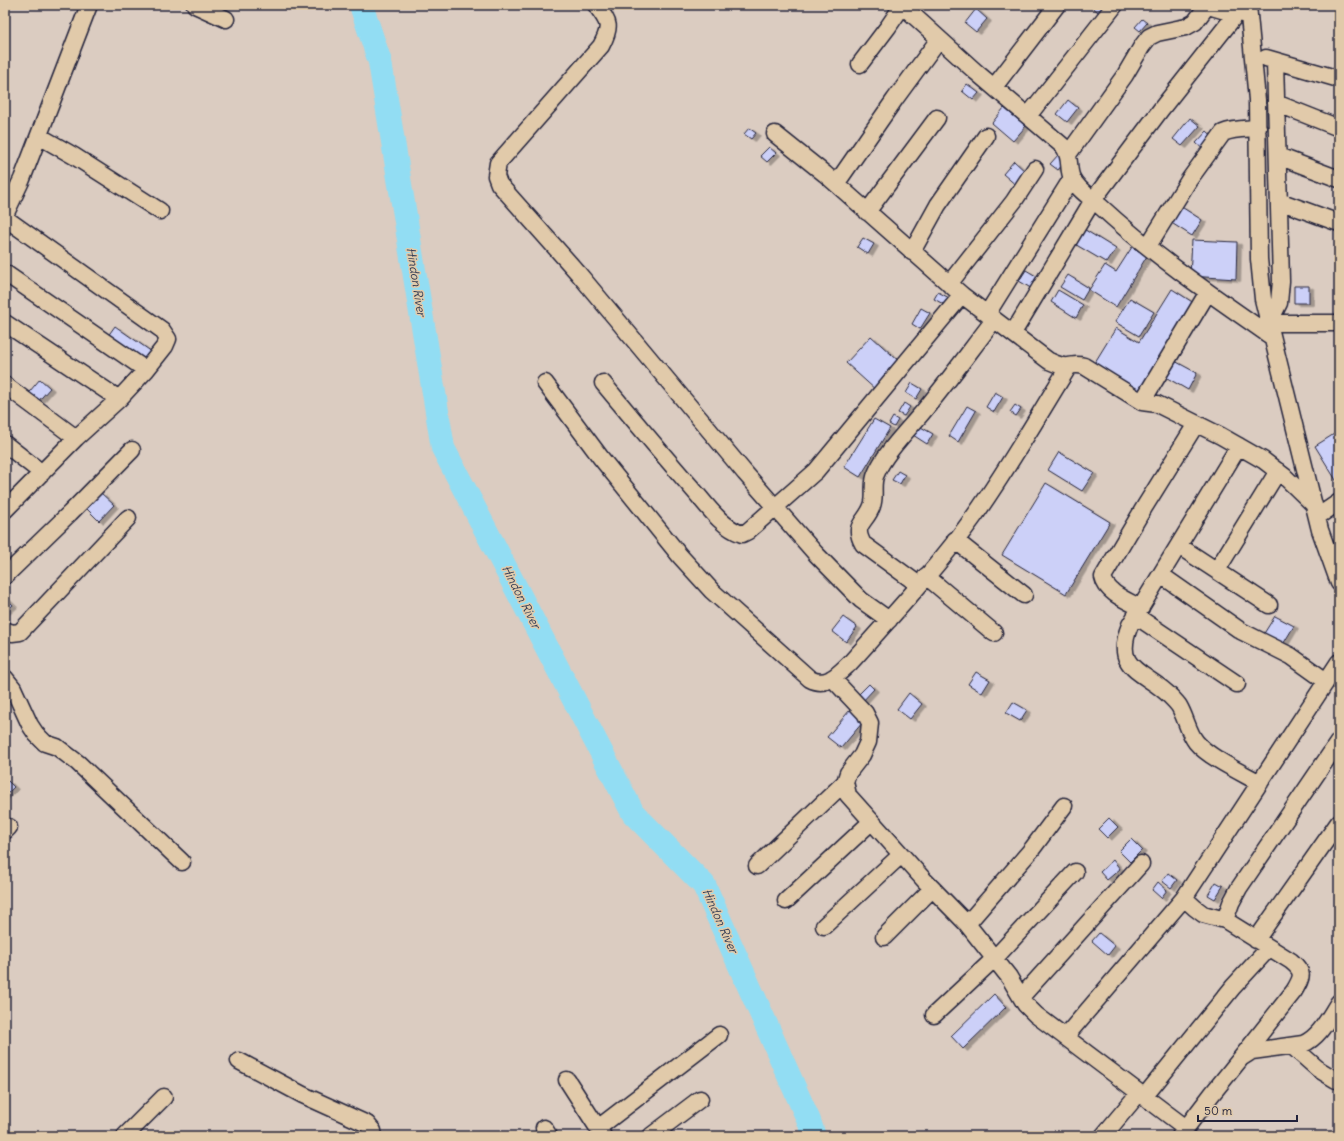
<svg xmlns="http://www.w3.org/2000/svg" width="1344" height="1141" viewBox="0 0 1344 1141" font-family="Delius,sans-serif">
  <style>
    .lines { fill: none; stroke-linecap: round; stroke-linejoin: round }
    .river { stroke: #92ddf3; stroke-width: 24 }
    .building { fill: #ccd0f8; stroke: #22223b; filter: url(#shadow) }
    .minor-casing { stroke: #22223b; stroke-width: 19 }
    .minor { stroke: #e1caaa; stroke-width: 16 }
    .labels { text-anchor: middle; stroke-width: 3; stroke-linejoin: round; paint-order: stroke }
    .water-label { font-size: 12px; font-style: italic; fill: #333e57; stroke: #e1caaa }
  </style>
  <defs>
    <filter id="shadow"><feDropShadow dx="4.5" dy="2.5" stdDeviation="0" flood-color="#0004"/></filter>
  </defs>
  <rect width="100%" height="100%" fill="#dbccc1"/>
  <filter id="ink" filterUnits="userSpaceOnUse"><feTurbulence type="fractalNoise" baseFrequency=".025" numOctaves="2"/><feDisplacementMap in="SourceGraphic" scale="8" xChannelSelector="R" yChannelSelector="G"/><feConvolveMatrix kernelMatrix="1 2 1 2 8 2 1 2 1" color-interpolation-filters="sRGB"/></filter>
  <g filter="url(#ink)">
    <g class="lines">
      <!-- river -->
      <path class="river" d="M361,5L380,62L443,448L633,813L704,885L809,1121L814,1136"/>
    </g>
    <!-- building -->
    <path class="building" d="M1094,5H1109L1103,16L1092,7Z
      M976,9L987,19L976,32L965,23Z
      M1142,19L1147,23L1140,31L1135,27Z
      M967,84L979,93L973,100L962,91Z
      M1068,100L1078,108L1067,122L1057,114Z
      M1004,108L1026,126L1013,141L992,123Z
      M1190,118L1200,126L1182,146L1173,139Z
      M749,128L756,133L751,139L744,134Z
      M1207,131L1217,140L1206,152L1196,143Z
      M769,147L776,153L767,162L760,156Z
      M1059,154L1066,160L1058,170L1050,164Z
      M1014,161L1028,174L1017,186L1003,174Z
      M1180,206L1202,220L1192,236L1170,222Z
      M1082,228L1116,249L1107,263L1073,243Z
      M863,238L874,244L868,254L857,247Z
      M1192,240L1237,242L1236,279L1190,276Z
      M1132,247L1147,256L1116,307L1089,290L1105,265L1116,272Z
      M1026,270L1041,279L1034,290L1019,281Z
      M1068,275L1089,288L1082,300L1060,287Z
      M1294,286H1309V303H1294Z
      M1172,289L1197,305L1141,397L1092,367L1116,328L1139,342Z
      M1058,290L1083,305L1076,318L1051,302Z
      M938,292L951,299L947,306L934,299Z
      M1130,298L1154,312L1139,336L1115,322Z
      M921,308L930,313L920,329L912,324Z
      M115,326L152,352L142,366L105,340Z
      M871,336L902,364L877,391L846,363Z
      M1171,359L1197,373L1188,390L1162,375Z
      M40,379L50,388L35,405L25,397Z
      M912,383L922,389L916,399L906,393Z
      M995,392L1003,397L994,412L986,407Z
      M904,403L910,407L904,416L898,413Z
      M1015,405L1021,409L1016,416L1010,412Z
      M967,406L976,411L958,442L949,436Z
      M893,417L898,420L894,427L889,424Z
      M874,419L890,428L860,477L844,467Z
      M919,426L933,434L927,444L913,435Z
      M1339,431V485L1315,446Z
      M1059,452L1094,473L1082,491L1048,470Z
      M898,471L905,475L900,484L892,480Z
      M1046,483L1110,522L1066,594L1002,555Z
      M101,493L114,505L99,521L86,508Z
      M5,597L13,605L5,612Z
      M1275,616L1294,626L1282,646L1263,635Z
      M843,617L857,627L846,642L832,631Z
      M976,672L990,680L982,693L968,684Z
      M869,684L874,689L861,703L855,698Z
      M909,693L922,704L910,719L897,709Z
      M1013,702L1027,710L1020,721L1006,713Z
      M850,710L863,722L841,748L827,737Z
      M8,781L14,787L5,796V784Z
      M1109,818L1118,827L1107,838L1098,829Z
      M1131,839L1142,850L1130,862L1119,851Z
      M1113,860L1120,869L1107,880L1100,872Z
      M1168,873L1177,880L1171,888L1162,881Z
      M1158,882L1167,890L1161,898L1152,890Z
      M1216,882L1223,886L1215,899L1208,895Z
      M1099,933L1115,946L1108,955L1092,941Z
      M994,994L1006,1007L963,1049L951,1036Z"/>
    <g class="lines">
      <defs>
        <path id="minor" d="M195,5L226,19
          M596,5C609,23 612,25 601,46L498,163L496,176L499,184L578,273L745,473L816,554L861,600L889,620
          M1205,5L1222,10L1246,14
          M1248,5L1257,100L1259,259L1263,299L1320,530L1339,583
          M903,6L976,72L1064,147C1072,159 1067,168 1072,178C1077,189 1091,198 1100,206C1153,255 1213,296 1272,337
          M1266,58L1339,79
          M1275,61L1281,281L1279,303L1269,323H1339
          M860,64L888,27L903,5
          M994,87L1057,5
          M1276,103L1339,128
          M1028,116L1115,5
          M775,134L825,174L962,295L1049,361C1054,363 1058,365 1063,366C1072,367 1074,363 1084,366L1142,402L1157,404L1221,436L1263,460L1284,476L1314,505
          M39,136L74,156L160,211
          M1069,153L1125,75L1142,46L1149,37L1157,33L1186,27L1195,22L1207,6
          M1278,156L1339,179
          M836,184L895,99L939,39
          M1279,201L1339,223
          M867,212L937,118
          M5,215L22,179L89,5
          M5,218L162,330L168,339L165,346L146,370L119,399L76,438L5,510
          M1148,246L1189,180L1223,133C1234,128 1246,129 1258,128
          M912,252L938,205L986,136
          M5,273L146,370
          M949,284L1014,201L1035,169
          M987,314L1072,178
          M5,323L119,399
          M1013,333L1093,200L1162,108L1237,13
          M545,383L601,458L680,556L712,591L810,679C827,688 838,674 850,663C893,615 938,567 975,515C1009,467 1038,416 1069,366
          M603,383C632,418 661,453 691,487C706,504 721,527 742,534L748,531L816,471L962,295
          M5,385L76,438
          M1142,402L1208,292
          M5,444L42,473
          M1239,446L1130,625C1111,672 1147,671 1171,697C1174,700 1177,703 1179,706C1186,718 1188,732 1196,742C1208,757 1242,773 1260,783
          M1317,517L1339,502
          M955,540L1024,595
          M1179,546L1269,605
          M1217,570L1278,471
          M1161,575L1241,631L1291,656L1326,681
          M5,576L70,513L132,450
          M926,576L994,633
          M919,585L863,544C852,524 866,523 872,506C876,496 871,484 876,474C884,454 908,430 922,413C947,383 970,351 994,320
          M1141,608C1128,601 1106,593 1103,577L1145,506L1196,424
          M1136,616L1237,684
          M5,630L12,633L20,632L128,518
          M5,678L13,688L30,725L36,734L45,743L57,747L78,763L182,862
          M832,678L865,713L870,723L868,742L862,755L848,773L845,782L848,795L925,881L967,924L1009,977L1025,1004L1036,1015L1186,1128
          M5,831L9,827
          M757,866L845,782
          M1184,898L1195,908L1203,914L1225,920L1291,961C1304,972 1303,976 1294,991L1241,1058
          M786,901L871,822
          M1225,920L1231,903L1239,888L1339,741
          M967,924L1032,849L1064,806
          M824,926L901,855
          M884,937L932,889
          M1256,940L1339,822
          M1022,996L1141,864
          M934,1015L995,958L1075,872
          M1065,1037L1184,898L1339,662
          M1292,1046L1318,1069L1336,1080H1339
          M239,1061L303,1095L367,1124L373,1131L374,1136
          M567,1080L603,1136
          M1144,1097L1233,987L1269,948
          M544,1128L549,1136
          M598,1128L719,1035
          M125,1136L164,1097
          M651,1136L700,1099
          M1103,1136L1139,1093
          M1180,1136L1212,1094L1241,1058L1252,1051L1303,1044C1320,1037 1329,1017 1339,1002"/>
      </defs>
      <!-- minor casing -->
      <use href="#minor" class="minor-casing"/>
      <!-- minor -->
      <use href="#minor" class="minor"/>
    </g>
  </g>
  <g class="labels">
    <!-- water labels -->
    <g class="water-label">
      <text transform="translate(416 282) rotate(81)" y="4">Hindon River</text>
      <text transform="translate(521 597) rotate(63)" y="4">Hindon River</text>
      <text transform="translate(720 921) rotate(66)" y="4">Hindon River</text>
    </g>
  </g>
  <!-- margin -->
  <rect width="1344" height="1141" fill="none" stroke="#e1caaa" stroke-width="20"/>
  <rect x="10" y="10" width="1324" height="1121" fill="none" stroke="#22223b" stroke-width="1.5" filter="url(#ink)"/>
  <!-- scale -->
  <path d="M1198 1115v6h99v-6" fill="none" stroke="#22223b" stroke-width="2"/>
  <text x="1204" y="1115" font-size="12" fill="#22223b" stroke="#e1caaa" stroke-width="3" paint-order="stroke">50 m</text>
</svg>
